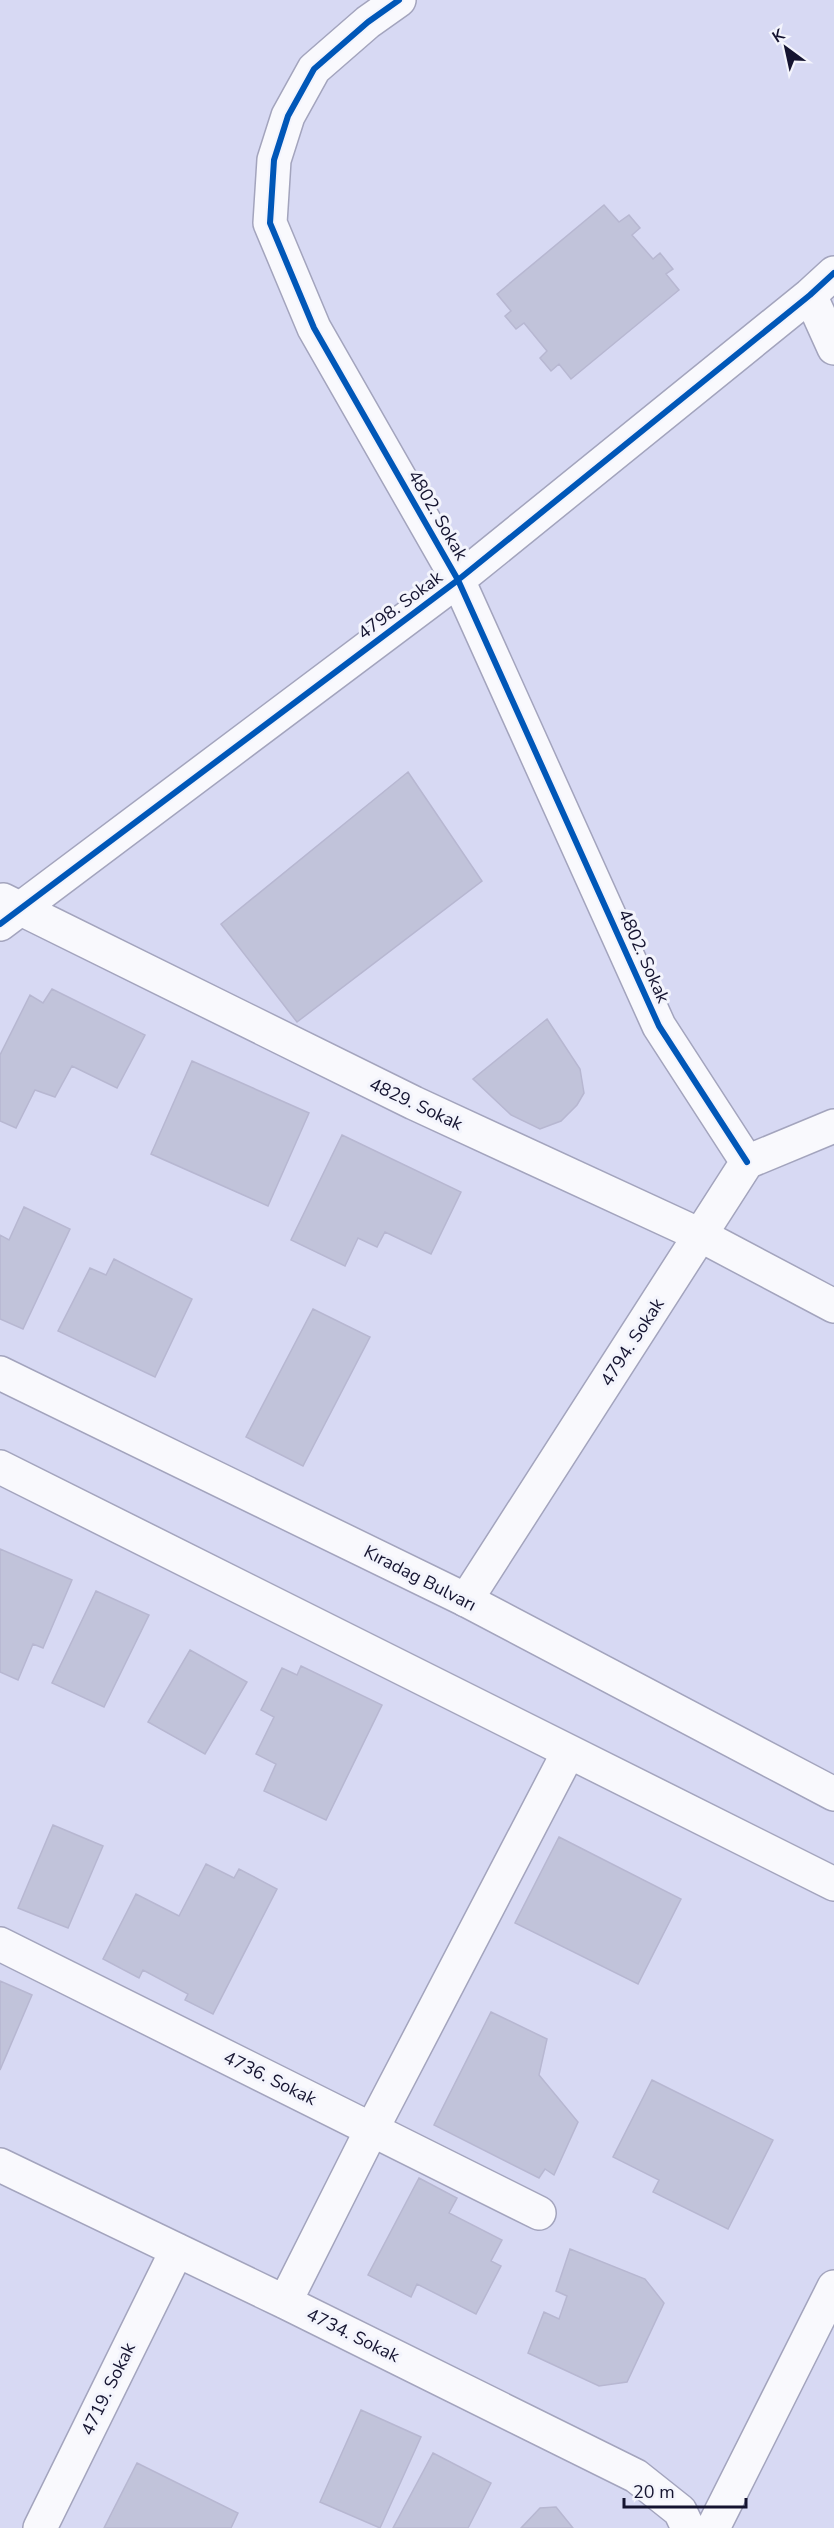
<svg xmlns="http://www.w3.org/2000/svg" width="834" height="2528" viewBox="0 0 834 2528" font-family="'Nunito Sans',sans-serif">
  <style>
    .building { fill: #c1c3da; stroke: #b7b7d1; stroke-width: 1.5 }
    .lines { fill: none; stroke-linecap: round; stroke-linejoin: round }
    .street-casing { stroke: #a3a4bd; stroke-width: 36 }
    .secondary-casing { stroke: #a3a4bd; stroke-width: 36 }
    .street { stroke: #f9f9fd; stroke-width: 33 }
    .secondary { stroke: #f9f9fd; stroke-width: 33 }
    .cycleway-casing { stroke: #f3f4fc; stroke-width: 10 }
    .cycleway { stroke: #0057b8; stroke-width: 6 }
    .labels { text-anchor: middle; stroke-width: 6; stroke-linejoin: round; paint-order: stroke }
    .street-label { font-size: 18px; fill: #151430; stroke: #f3f4fc }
  </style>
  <rect width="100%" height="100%" fill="#d7d9f3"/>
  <!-- building -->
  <path class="building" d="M604,205L619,222L629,215L640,228L632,235L653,259L660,253L673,269L666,274L679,290L571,379L559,364L551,371L540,358L547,351L524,323L516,329L505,316L511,311L497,294Z
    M408,772L482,881L297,1022L221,924Z
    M52,989L145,1035L117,1088L72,1066L55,1097L35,1090L16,1128L0,1121V1055L30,995L43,1003Z
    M547,1019L580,1069L584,1093L577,1105L561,1121L540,1129L511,1115L473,1079Z
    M192,1061L309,1113L268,1206L151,1154Z
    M342,1135L461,1192L431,1254L385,1232L377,1247L358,1238L345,1266L291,1240Z
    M24,1207L70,1229L23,1329L0,1319V1235L9,1240Z
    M114,1259L192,1299L155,1377L58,1331L90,1268L106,1275Z
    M313,1309L370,1337L303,1466L246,1437Z
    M0,1549L72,1580L43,1648L33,1644L18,1680L0,1672Z
    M96,1591L149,1615L104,1707L52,1683Z
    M190,1650L247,1682L205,1754L148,1722Z
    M301,1666L382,1705L326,1820L264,1791L276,1764L256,1754L274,1717L261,1710L282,1668L297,1675Z
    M53,1825L103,1846L68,1928L18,1908Z
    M559,1837L681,1899L638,1984L515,1923Z
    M206,1864L234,1878L239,1869L277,1889L213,2014L185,2000L188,1994L143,1970L139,1978L103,1959L136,1894L179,1916Z
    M0,1981L32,1995L0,2070Z
    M491,2012L547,2039L539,2075L578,2122L554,2175L545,2169L539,2178L434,2125Z
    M652,2080L773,2140L728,2229L653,2192L659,2180L613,2157Z
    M419,2178L457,2198L449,2213L502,2240L491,2261L501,2266L476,2314L417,2284L411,2297L368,2275Z
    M570,2249L645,2279L664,2303L627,2382L599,2386L528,2353L544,2312L559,2319L567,2296L556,2291Z
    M361,2410L421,2437L380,2528L320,2502Z
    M433,2453L491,2483L468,2528H393Z
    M137,2463L238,2513L231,2528H104Z
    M556,2507L573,2528H521L540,2508Z"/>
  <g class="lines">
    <defs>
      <path id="street" d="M399,0L368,22L314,69L288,116L274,160L270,223L314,328L458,580L659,1026L747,1162
        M810,295L834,348
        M3,900L414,1103L700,1235L834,1306
        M0,924L458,580L810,295L834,273
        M466,1600L747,1162L834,1126
        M0,1944L539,2213
        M0,2165L285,2302L636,2476L680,2511L688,2528
        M285,2302L372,2129L568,1753
        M40,2528L177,2250
        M713,2528L834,2287"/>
      <path id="secondary" d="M0,1373L466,1600L834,1794
        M0,1467L834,1884"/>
    </defs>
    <!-- street casing -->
    <use href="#street" class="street-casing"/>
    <!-- secondary casing -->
    <use href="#secondary" class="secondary-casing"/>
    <!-- street -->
    <use href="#street" class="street"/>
    <!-- secondary -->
    <use href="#secondary" class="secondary"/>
    <defs>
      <path id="cycleway" d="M399,0L368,22L314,69L288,116L274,160L270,223L314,328L458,580L659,1026L747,1162
        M0,924L458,580L810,295L834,273"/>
    </defs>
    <!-- cycleway casing -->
    <use href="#cycleway" class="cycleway-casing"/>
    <!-- cycleway -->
    <use href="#cycleway" class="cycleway"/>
  </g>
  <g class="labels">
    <!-- street labels -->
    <g class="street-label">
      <text transform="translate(438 515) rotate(60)" y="6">4802. Sokak</text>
      <text transform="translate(400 605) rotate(-37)" y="6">4798. Sokak</text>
      <text transform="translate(644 956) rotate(66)" y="6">4802. Sokak</text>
      <text transform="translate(416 1104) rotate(25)" y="6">4829. Sokak</text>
      <text transform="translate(632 1342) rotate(-57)" y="6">4794. Sokak</text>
      <text transform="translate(420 1578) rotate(27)" y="6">Kıradag Bulvarı</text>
      <text transform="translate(270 2078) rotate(26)" y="6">4736. Sokak</text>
      <text transform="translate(353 2335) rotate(26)" y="6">4734. Sokak</text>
      <text transform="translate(108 2389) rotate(-64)" y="6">4719. Sokak</text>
    </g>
  </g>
  <!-- north arrow -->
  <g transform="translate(786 48) rotate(327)" stroke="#f3f4fc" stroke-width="4.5" paint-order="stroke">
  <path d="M0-4.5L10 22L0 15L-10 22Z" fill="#151430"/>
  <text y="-9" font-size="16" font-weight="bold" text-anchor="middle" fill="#151430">K</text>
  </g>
  <!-- scale -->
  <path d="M624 2498v9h122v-9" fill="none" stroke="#151430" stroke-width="3"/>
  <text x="633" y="2498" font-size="18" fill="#151430" stroke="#f3f4fc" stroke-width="4.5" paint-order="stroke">20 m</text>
</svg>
